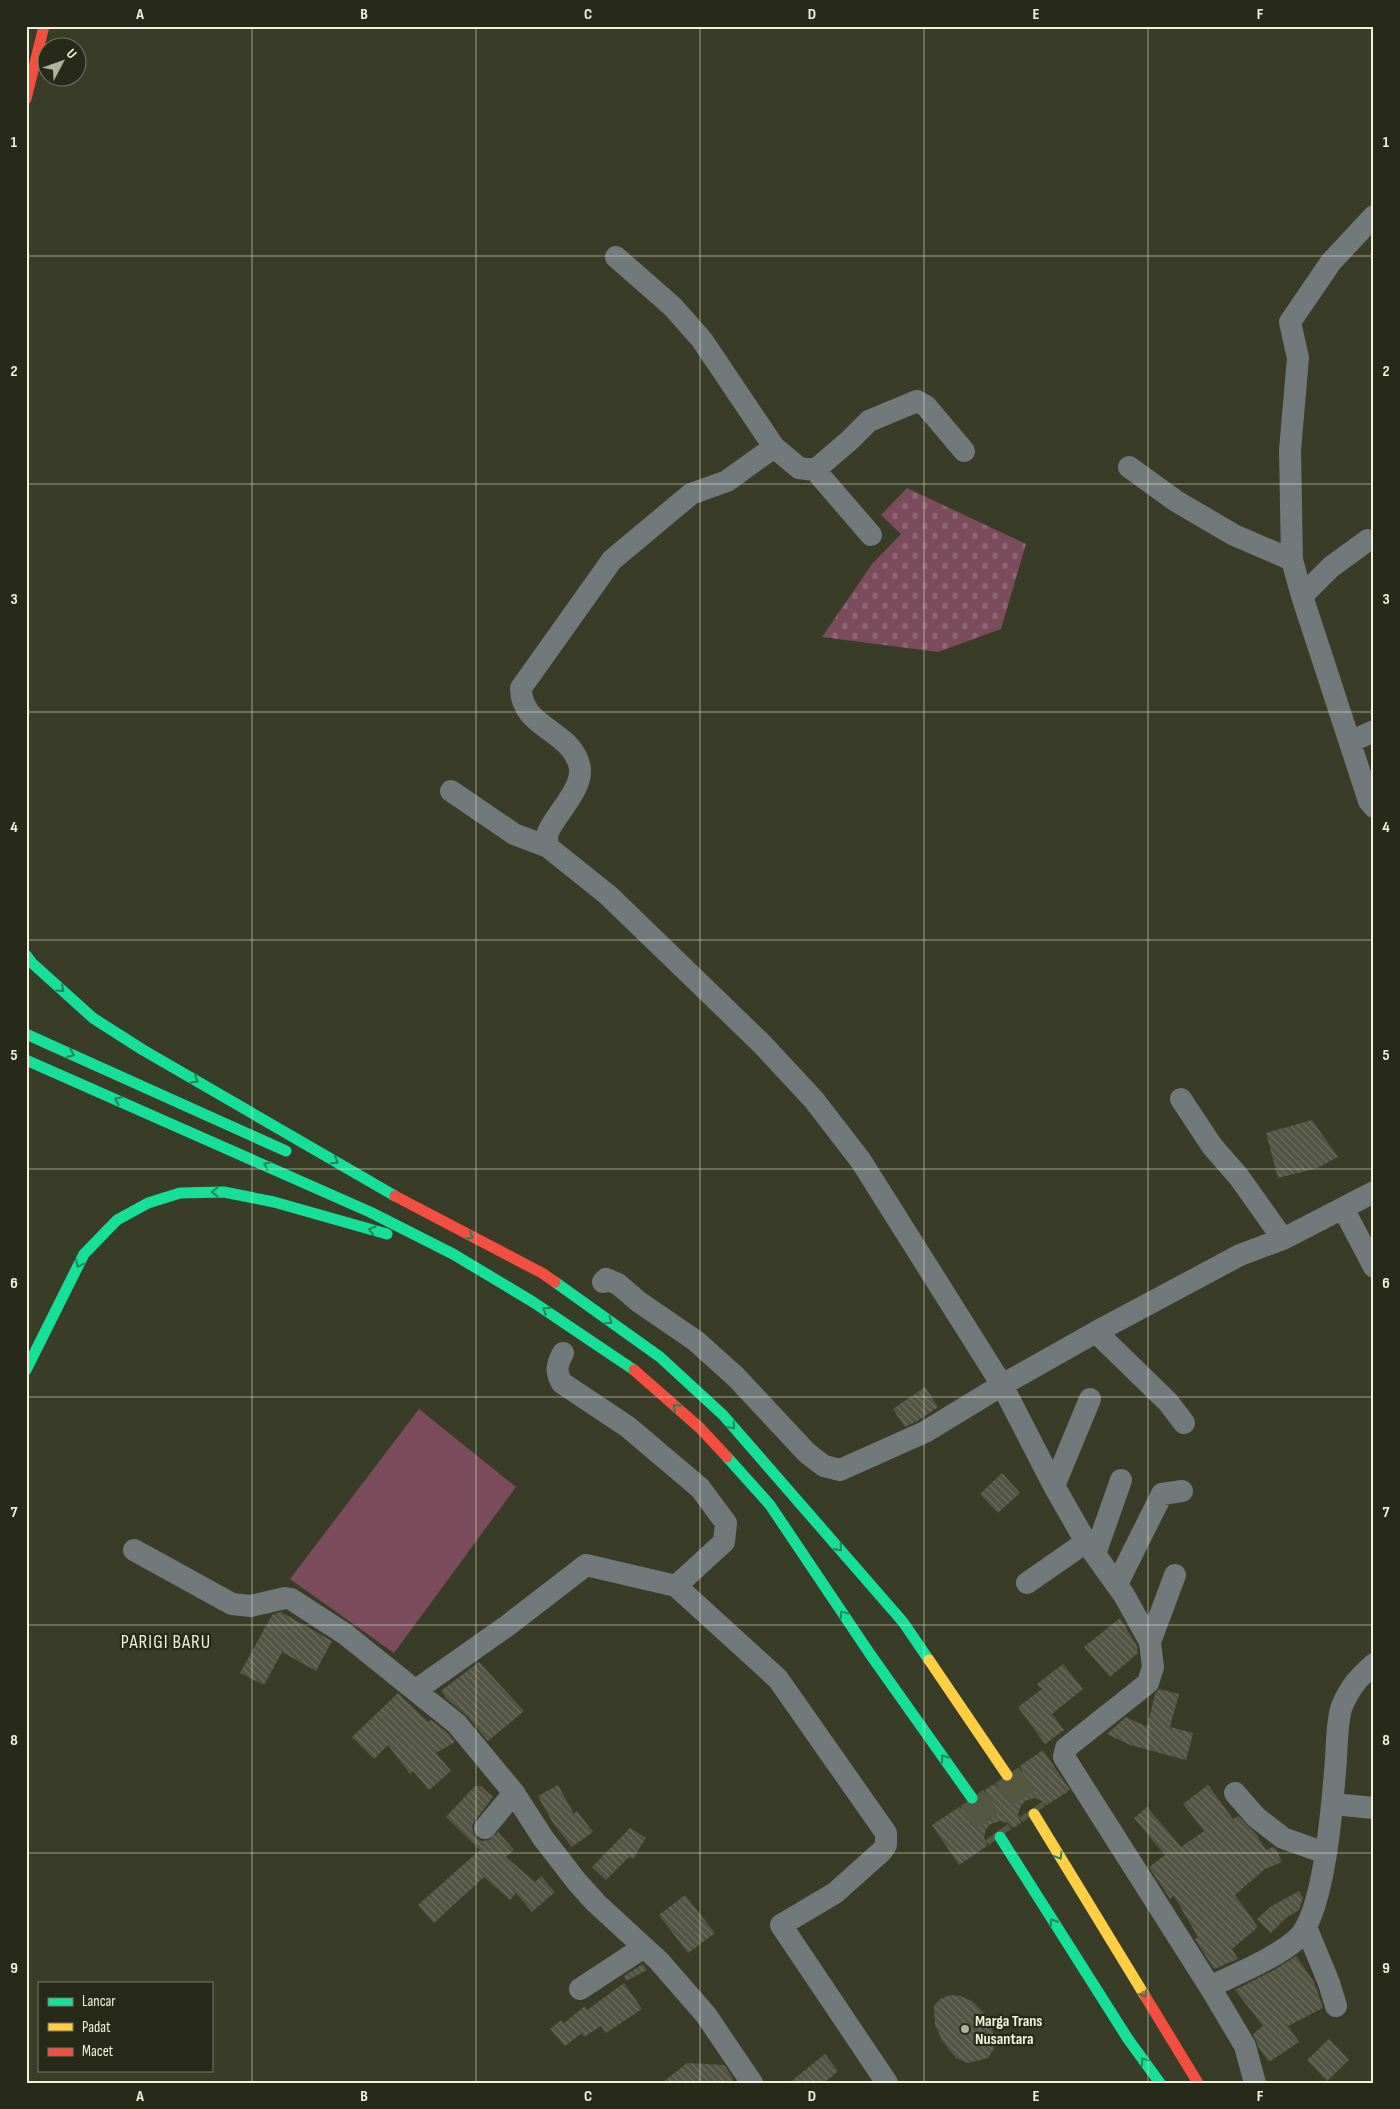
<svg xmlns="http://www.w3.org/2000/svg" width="1400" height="2109" viewBox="0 0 1400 2109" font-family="'Sofia Sans Condensed',sans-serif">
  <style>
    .cemetery { fill: url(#cemetery-stones) }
    .pitch { fill: #7b4c5c }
    .building { fill: url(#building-back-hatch) }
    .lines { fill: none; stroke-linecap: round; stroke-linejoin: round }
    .highway-tunnel { stroke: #545741; stroke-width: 28; stroke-dasharray: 28 14; stroke-linecap: butt }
    .street { stroke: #71797a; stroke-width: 22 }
    .fast { stroke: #16e098; stroke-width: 11 }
    .slow { stroke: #ffcf43; stroke-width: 11 }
    .jam { stroke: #f24e42; stroke-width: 11 }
    .oneway { stroke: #1e8558 }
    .grid { fill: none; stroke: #eff3dc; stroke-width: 1; stroke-opacity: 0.55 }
    .poi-dot { fill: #afb39c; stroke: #272a18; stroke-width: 2 }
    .labels { text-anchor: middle; stroke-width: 4.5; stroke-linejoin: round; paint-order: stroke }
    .poi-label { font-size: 16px; font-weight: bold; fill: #eff3dc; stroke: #272a18; text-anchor: start }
    .quarter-label { font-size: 19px; letter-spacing: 1px; fill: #eff3dc; stroke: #272a18 }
    .neatline { fill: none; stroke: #eff3dc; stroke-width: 2 }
    .grid-label { font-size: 16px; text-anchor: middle; font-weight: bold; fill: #eff3dc }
  </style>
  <defs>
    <pattern id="cemetery-stones" width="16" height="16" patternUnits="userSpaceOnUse" patternTransform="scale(1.25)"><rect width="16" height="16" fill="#7b4c5c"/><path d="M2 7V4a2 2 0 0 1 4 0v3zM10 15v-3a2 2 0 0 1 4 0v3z" fill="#8e6673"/></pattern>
    <pattern id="building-back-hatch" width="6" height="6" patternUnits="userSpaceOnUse" patternTransform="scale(1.25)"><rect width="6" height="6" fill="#535544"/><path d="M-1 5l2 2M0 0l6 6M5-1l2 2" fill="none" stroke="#6c6e5e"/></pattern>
  </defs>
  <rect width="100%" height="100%" fill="#393c26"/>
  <!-- cemetery -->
  <path class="cemetery" d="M907,488L1026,544L1001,629L938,652L822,637L872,564L901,534L881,515Z"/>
  <!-- pitch -->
  <path class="pitch" d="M419,1409L516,1487L394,1653L290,1579Z"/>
  <!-- building -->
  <path class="building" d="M1312,1120L1338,1157L1317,1168L1278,1178L1266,1133Z
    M925,1387L938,1407L919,1420L905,1427L893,1409Z
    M1002,1473L1020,1493L998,1513L980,1494Z
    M281,1612L332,1641L316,1671L282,1652L264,1685L240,1673L272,1615Z
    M1120,1618L1137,1646L1138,1653L1110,1677L1084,1647Z
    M479,1662L524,1711L488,1741L467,1716L447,1699L441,1691Z
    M1063,1664L1083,1689L1052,1714L1064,1730L1045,1744L1018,1707L1042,1689L1037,1684Z
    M1159,1689L1179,1694L1170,1727L1193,1733L1186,1760L1130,1745L1107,1734L1126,1717L1147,1727L1155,1694Z
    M398,1693L428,1722L431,1720L448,1733L455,1742L436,1753L451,1771L429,1790L413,1771L410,1774L388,1745L374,1759L352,1737Z
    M1043,1750L1070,1790L1047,1805L1042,1801L1034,1798L1025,1801L1021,1806L1018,1814L1021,1823L1013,1828L1008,1823L1000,1821L991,1824L986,1829L984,1837L987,1846L959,1865L932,1825L959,1807L966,1812L974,1813L981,1811L986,1804L988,1797L985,1790L994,1784L1000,1789L1008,1791L1016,1788L1021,1781L1023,1774L1020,1766Z
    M558,1785L574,1814L577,1811L593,1832L572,1847L553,1823L538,1796Z
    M1208,1785L1233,1819L1238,1816L1256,1834L1266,1850L1273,1847L1276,1849L1282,1862L1265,1869L1235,1895L1258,1927L1232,1949L1238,1959L1214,1969L1195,1939L1198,1937L1174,1896L1170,1899L1149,1867L1165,1855L1134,1818L1147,1807L1181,1847L1204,1831L1183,1804Z
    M475,1786H481L493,1797L472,1825L473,1832L476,1838L482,1841L489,1840L498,1832L514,1850L506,1857L535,1882L541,1876L555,1892L532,1912L516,1893L510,1900L484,1877L434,1923L418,1905L480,1850L446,1817Z
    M630,1828L646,1838L633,1859L629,1857L606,1880L592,1867Z
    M1299,1891L1303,1898L1299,1910L1287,1917L1271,1933L1257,1919L1270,1907Z
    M685,1895L715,1933L688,1953L659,1915Z
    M1296,1956L1314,1982L1323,2008L1288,2026L1299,2042L1269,2062L1259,2048L1253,2034L1263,2026L1235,1990L1274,1970Z
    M643,1964L647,1970L626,1981L624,1976Z
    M624,1983L642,2009L606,2033L601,2026L584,2037L582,2033L565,2046L550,2029L561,2020L564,2023L585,2006L587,2010Z
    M950,1995L960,1996L972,2001L986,2015L994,2034L995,2047L988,2058L968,2063L956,2058L943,2042L935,2025L934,2006L940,1999Z
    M1329,2039L1349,2060L1327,2081L1307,2060Z
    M825,2054L838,2071L824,2083H789Z
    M687,2063L724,2065L733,2078L732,2083L692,2081L690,2083H662Z"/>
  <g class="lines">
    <!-- highway-tunnel -->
    <path class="highway-tunnel" d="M1007,1775L1034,1814
      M972,1798L1000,1837"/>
    <!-- street -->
    <path class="street" d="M1374,216L1331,262L1290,322L1298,358L1290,450L1292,560L1302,596L1369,801L1374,807
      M616,257L673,307L702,340L774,447
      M1129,467L1176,501L1234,535L1292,560
      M815,470L850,440L869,421L917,401L926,406L964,451
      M1302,596L1331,567L1368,540
      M1350,742L1374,731
      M451,791L514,834L548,847L608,895L762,1044L814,1100L861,1161L1002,1385L925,1432L840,1470L824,1466L807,1453L736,1377L696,1341L639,1302L618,1284L606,1279L603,1282
      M548,847C548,842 546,836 548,832C557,812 586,786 579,764C569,729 521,728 521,688L612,560L691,494L727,481L774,447L799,468L815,470L871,535
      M1181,1099L1212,1146L1239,1177L1283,1239
      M1343,1208L1374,1267
      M1096,1332L1168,1402L1184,1423
      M563,1353C557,1364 555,1372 562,1383L628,1427L700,1488L726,1523L724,1542L676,1586
      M1054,1486L1090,1399
      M1086,1542L1054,1486L1002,1385L1096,1332L1240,1255L1283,1239L1374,1192
      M134,1550L232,1604L251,1606L285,1598L291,1599L345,1634L457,1724L514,1793L543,1838L577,1882L596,1903L659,1961L706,2015L752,2083
      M1095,1554L1121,1480
      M1027,1583L1086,1542L1124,1595L1150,1642L1153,1667L1148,1683L1066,1748L1064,1757L1210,1987L1245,2046L1255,2083
      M1117,1584L1162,1494L1182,1491
      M1150,1642L1175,1575
      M416,1690L507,1626L586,1565L676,1586L778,1679L886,1833V1845L882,1851L835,1893L781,1925L887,2083
      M1235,1793L1256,1817L1283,1838L1325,1853
      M1333,1804L1374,1808
      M485,1828L514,1793
      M1306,1927L1329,1983L1336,2006
      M1210,1987C1236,1974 1276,1958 1297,1939C1325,1914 1333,1798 1336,1759C1337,1744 1337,1719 1342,1706C1350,1687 1359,1677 1374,1664
      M580,1989L644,1947"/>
    <!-- fast -->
    <path class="fast" d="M26,955L32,963L93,1018L143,1050L395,1196
      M26,1034L286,1151
      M26,1060L370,1212L453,1254L533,1302L634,1370
      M555,1282L660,1357L723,1415L903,1622L929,1660
      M26,1370L84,1254L117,1220L148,1203L180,1193L224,1192L274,1202L387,1234
      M727,1457L770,1505L870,1654L972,1798
      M1000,1837L1128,2039L1160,2083"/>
    <!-- slow -->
    <path class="slow" d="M929,1660L1007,1775
      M1034,1814L1145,1996"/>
    <!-- jam -->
    <path class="jam" d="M26,99L44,26
      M395,1196L542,1273L555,1282
      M634,1370L700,1428L727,1457
      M1145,1996L1198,2083"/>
  </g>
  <!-- one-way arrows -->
  <defs><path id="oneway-chevron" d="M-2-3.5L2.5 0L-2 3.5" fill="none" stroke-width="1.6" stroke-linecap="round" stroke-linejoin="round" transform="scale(1.25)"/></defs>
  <g class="oneway">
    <use href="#oneway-chevron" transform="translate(61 989) rotate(42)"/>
    <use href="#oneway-chevron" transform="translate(71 1054) rotate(24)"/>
    <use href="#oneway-chevron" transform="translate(195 1080) rotate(30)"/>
    <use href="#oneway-chevron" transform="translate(118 1100) rotate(-157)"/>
    <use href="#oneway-chevron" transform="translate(335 1161) rotate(30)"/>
    <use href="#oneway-chevron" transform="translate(267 1165) rotate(-156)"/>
    <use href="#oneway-chevron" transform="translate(215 1192) rotate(179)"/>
    <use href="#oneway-chevron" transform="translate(372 1230) rotate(-164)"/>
    <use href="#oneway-chevron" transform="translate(470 1236) rotate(27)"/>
    <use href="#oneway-chevron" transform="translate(79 1264) rotate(116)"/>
    <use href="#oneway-chevron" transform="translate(546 1310) rotate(-146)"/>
    <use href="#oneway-chevron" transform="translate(609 1321) rotate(35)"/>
    <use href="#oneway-chevron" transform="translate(676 1407) rotate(-138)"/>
    <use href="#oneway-chevron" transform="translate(732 1426) rotate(49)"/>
    <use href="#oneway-chevron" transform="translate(839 1548) rotate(49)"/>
    <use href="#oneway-chevron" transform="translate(843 1614) rotate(-124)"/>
    <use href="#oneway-chevron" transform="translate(944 1758) rotate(-126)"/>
    <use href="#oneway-chevron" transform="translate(1059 1856) rotate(59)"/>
    <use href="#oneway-chevron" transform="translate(1053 1922) rotate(-122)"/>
    <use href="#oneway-chevron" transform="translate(1144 1994) rotate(59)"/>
    <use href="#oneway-chevron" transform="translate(1144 2061) rotate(-127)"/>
  </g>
  <!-- grid -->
  <path class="grid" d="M252,26V2083M476,26V2083M700,26V2083M924,26V2083M1148,26V2083M26,256H1374M26,484H1374M26,712H1374M26,940H1374M26,1169H1374M26,1397H1374M26,1625H1374M26,1853H1374"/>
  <!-- markers -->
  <circle class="poi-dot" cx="965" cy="2029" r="5"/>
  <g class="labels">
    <!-- poi labels -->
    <g class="poi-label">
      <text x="975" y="2026">Marga Trans<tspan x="975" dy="18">Nusantara</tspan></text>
    </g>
    <!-- quarter labels -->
    <g class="quarter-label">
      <text x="166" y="1648">PARIGI BARU</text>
    </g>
  </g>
  <!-- border -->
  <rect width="1400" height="2109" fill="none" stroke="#272a18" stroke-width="55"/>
  <!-- legend -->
  <rect x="38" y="1982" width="175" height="90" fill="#272a18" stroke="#777a66"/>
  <rect x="48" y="1998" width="25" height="8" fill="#16e098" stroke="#777a66"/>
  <text x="82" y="2006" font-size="15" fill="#eff3dc">Lancar</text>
  <rect x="48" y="2023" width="25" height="8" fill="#ffcf43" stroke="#777a66"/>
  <text x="82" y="2032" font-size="15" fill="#eff3dc">Padat</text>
  <rect x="48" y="2048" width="25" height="8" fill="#f24e42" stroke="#777a66"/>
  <text x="82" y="2056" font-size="15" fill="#eff3dc">Macet</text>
  <!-- north arrow -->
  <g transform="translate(62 62) rotate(49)"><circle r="24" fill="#272a18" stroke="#777a66"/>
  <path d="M0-4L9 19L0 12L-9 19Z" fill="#afb39c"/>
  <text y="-8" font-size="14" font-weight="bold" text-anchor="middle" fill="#eff3dc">U</text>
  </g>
  <rect x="28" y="28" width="1344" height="2054" class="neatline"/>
  <g class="grid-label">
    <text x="140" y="19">A</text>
    <text x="364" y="19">B</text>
    <text x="588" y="19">C</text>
    <text x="812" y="19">D</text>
    <text x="1036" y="19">E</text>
    <text x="1260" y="19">F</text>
    <text x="14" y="147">1</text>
    <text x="1386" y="147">1</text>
    <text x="14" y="376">2</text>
    <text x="1386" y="376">2</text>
    <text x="14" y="604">3</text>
    <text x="1386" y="604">3</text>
    <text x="14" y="832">4</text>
    <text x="1386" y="832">4</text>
    <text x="14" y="1060">5</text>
    <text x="1386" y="1060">5</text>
    <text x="14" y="1288">6</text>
    <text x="1386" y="1288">6</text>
    <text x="14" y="1517">7</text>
    <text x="1386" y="1517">7</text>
    <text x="14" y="1745">8</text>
    <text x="1386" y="1745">8</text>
    <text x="14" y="1973">9</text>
    <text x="1386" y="1973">9</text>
    <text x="140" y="2101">A</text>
    <text x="364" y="2101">B</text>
    <text x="588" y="2101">C</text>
    <text x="812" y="2101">D</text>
    <text x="1036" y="2101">E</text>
    <text x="1260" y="2101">F</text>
  </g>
</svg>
